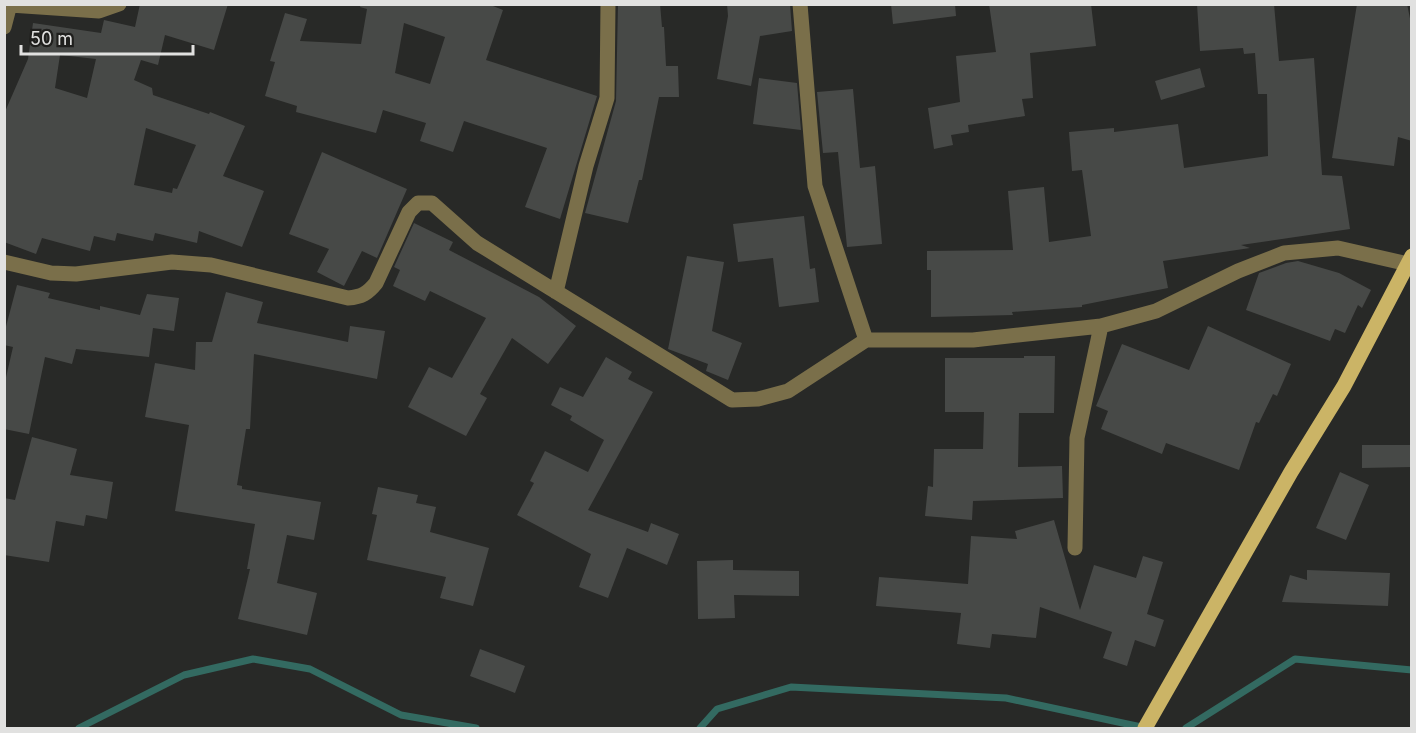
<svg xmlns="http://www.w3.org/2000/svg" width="1416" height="733" viewBox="0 0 1416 733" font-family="Inter,sans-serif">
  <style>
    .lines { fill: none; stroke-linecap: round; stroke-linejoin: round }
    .stream { stroke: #336a61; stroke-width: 7 }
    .building { fill: #474947; fill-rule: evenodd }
    .minor { stroke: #7a6f4a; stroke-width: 15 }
    .major { stroke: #cbb466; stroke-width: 15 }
  </style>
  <rect width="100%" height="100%" fill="#282927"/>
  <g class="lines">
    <!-- stream -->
    <path class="stream" d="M79,728L184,675L253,659L310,669L401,715L476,728
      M700,728L717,709L791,687L1006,698L1146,728
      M1186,728L1295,659L1412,670"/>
  </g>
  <!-- building -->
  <path class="building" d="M140,4H228L214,50L165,35L158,65L141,60L134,80L152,88L153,95L209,114L210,112L245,126L223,176L264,191L242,247L199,231L197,243L155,233L153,241L117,233L115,241L94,236L90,251L42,238L36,254L4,242V114L28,59L33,23L101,33L104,20L135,27ZM60,55L96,59L87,98L55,88ZM146,128L196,145L177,189L173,188L172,193L134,185Z
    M361,4H488L503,10L486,60L597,96L560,219L525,207L547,148L464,121L453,152L420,141L426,123L383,110L376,133L296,112L297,106L265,96L275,62L270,61L285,13L307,19L300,41L361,44L367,9L360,7ZM404,23L445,37L430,84L395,73Z
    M618,4H660L662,27H664L666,66H678L679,97H659L642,180H639L628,223L585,213L616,101Z
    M727,4H790L792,31L760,36L751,86L717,79L728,16Z
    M891,4H955L956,16L893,24Z
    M989,4H1091L1096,46L1030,53L1033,98L1022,99L1025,116L968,125L969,132L951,135L953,145L934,149L928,108L960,102L956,56L996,52Z
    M1197,4H1274L1279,61L1314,58L1322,175L1342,176L1350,229L1241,245L1250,248L1163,261L1168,288L1082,305V307L1012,312L1013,315L931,317V270H927V251L1013,250L1008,191L1044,187L1049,242L1091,236L1082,170L1072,171L1069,132L1114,128V132L1178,124L1184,168L1268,156L1267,94H1258L1255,53L1244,54L1243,48L1200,51Z
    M1357,4H1407L1412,28V141L1398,137L1394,166L1332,158Z
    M1200,68L1205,87L1161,100L1155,81Z
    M759,78L797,83L801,130L753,124Z
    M853,89L860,168L875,166L882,244L847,247L838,152L823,153L817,92Z
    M322,152L407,189L377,258L362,251L344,286L317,272L329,249L289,234Z
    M804,216L810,269L815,268L819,302L779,307L773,258L738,262L733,224Z
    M414,223L453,242L449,250L539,297L576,326L548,364L512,338L480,394L487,398L466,436L408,407L429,367L452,378L486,318L430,291L425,301L393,286L400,270L394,267Z
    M687,256L724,262L712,331L742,343L728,380L706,371L708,364L668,349Z
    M1298,261L1339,273L1371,290L1362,308L1358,305L1345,333L1335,329L1330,341L1246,310L1259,273L1286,263Z
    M17,285L50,293L48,298L100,310V306L140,315L147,294L179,298L174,331L153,328L149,357L76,349L72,364L45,357L29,434L4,429V386L13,347L4,345V334Z
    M226,292L263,302L257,323L348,342L350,326L385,331L377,379L254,354L250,429H246L237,485L242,486V489L321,502L314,540L287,535L277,583L317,593L307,635L238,619L250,569H247L255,524L175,511L189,425L145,417L155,363L195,370L196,342H212Z
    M1208,326L1291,364L1277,396L1273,394L1259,423L1256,422L1239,470L1166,443L1162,454L1101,429L1108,411L1096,406L1122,344L1189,370Z
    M1024,356H1055L1054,413H1019L1018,467L1062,466L1063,498L973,501L972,520L925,516L928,486L933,487L934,449H983L984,412H945V358H1024Z
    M606,357L632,372L628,379L653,392L588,510L648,532L651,523L679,534L667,565L627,548L608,598L579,587L591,554L517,515L534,483L530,481L545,451L588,472L604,440L570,420L572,416L551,405L560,387L583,397Z
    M32,437L77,449L70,475L113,482L107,519L86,515L84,526L56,521L49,562L4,555V498L15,500Z
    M1362,445H1412V467L1362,468Z
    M1340,472L1369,485L1346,540L1316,528Z
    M378,487L418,495L416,503L436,507L430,532L489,548L473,606L440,598L446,577L367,560L377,515L372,514Z
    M1054,520L1080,610L1094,565L1136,578L1143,556L1163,562L1147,614L1164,620L1155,647L1135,640L1127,666L1103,658L1112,632L1040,607L1036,638L992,634L990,648L957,644L961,613L876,606L879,577L968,584L971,536L1017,539L1015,531Z
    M733,560V570L799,571V596L734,595L735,618L698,619L697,561Z
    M1307,570L1390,573L1388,606L1282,602L1290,575L1307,580Z
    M480,649L525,666L515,693L470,676Z"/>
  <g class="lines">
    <!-- minor -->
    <path class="minor" d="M800,4L815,186L866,340
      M10,5L99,11L119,4
      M4,27L10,4
      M4,262L51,273L76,274L172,262L211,265L348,298C362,297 368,293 376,283L409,212L418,203H432L477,243L732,400L758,399L788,391L866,340H973L1101,326L1156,311L1238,271L1284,253L1338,248L1408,264
      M556,292L586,166L607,98L608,4
      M1075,548L1077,438L1101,326"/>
    <!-- major -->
    <path class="major" d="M1145,728L1291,472L1344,386L1412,256"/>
  </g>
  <!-- border -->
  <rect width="1416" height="733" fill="none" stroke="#e1e1e0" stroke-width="12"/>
  <!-- scale -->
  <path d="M21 45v9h172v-9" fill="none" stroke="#e1e1e0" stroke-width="3"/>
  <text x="30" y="45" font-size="18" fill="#e1e1e0" stroke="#1f1f1d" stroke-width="4.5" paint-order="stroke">50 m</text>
</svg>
